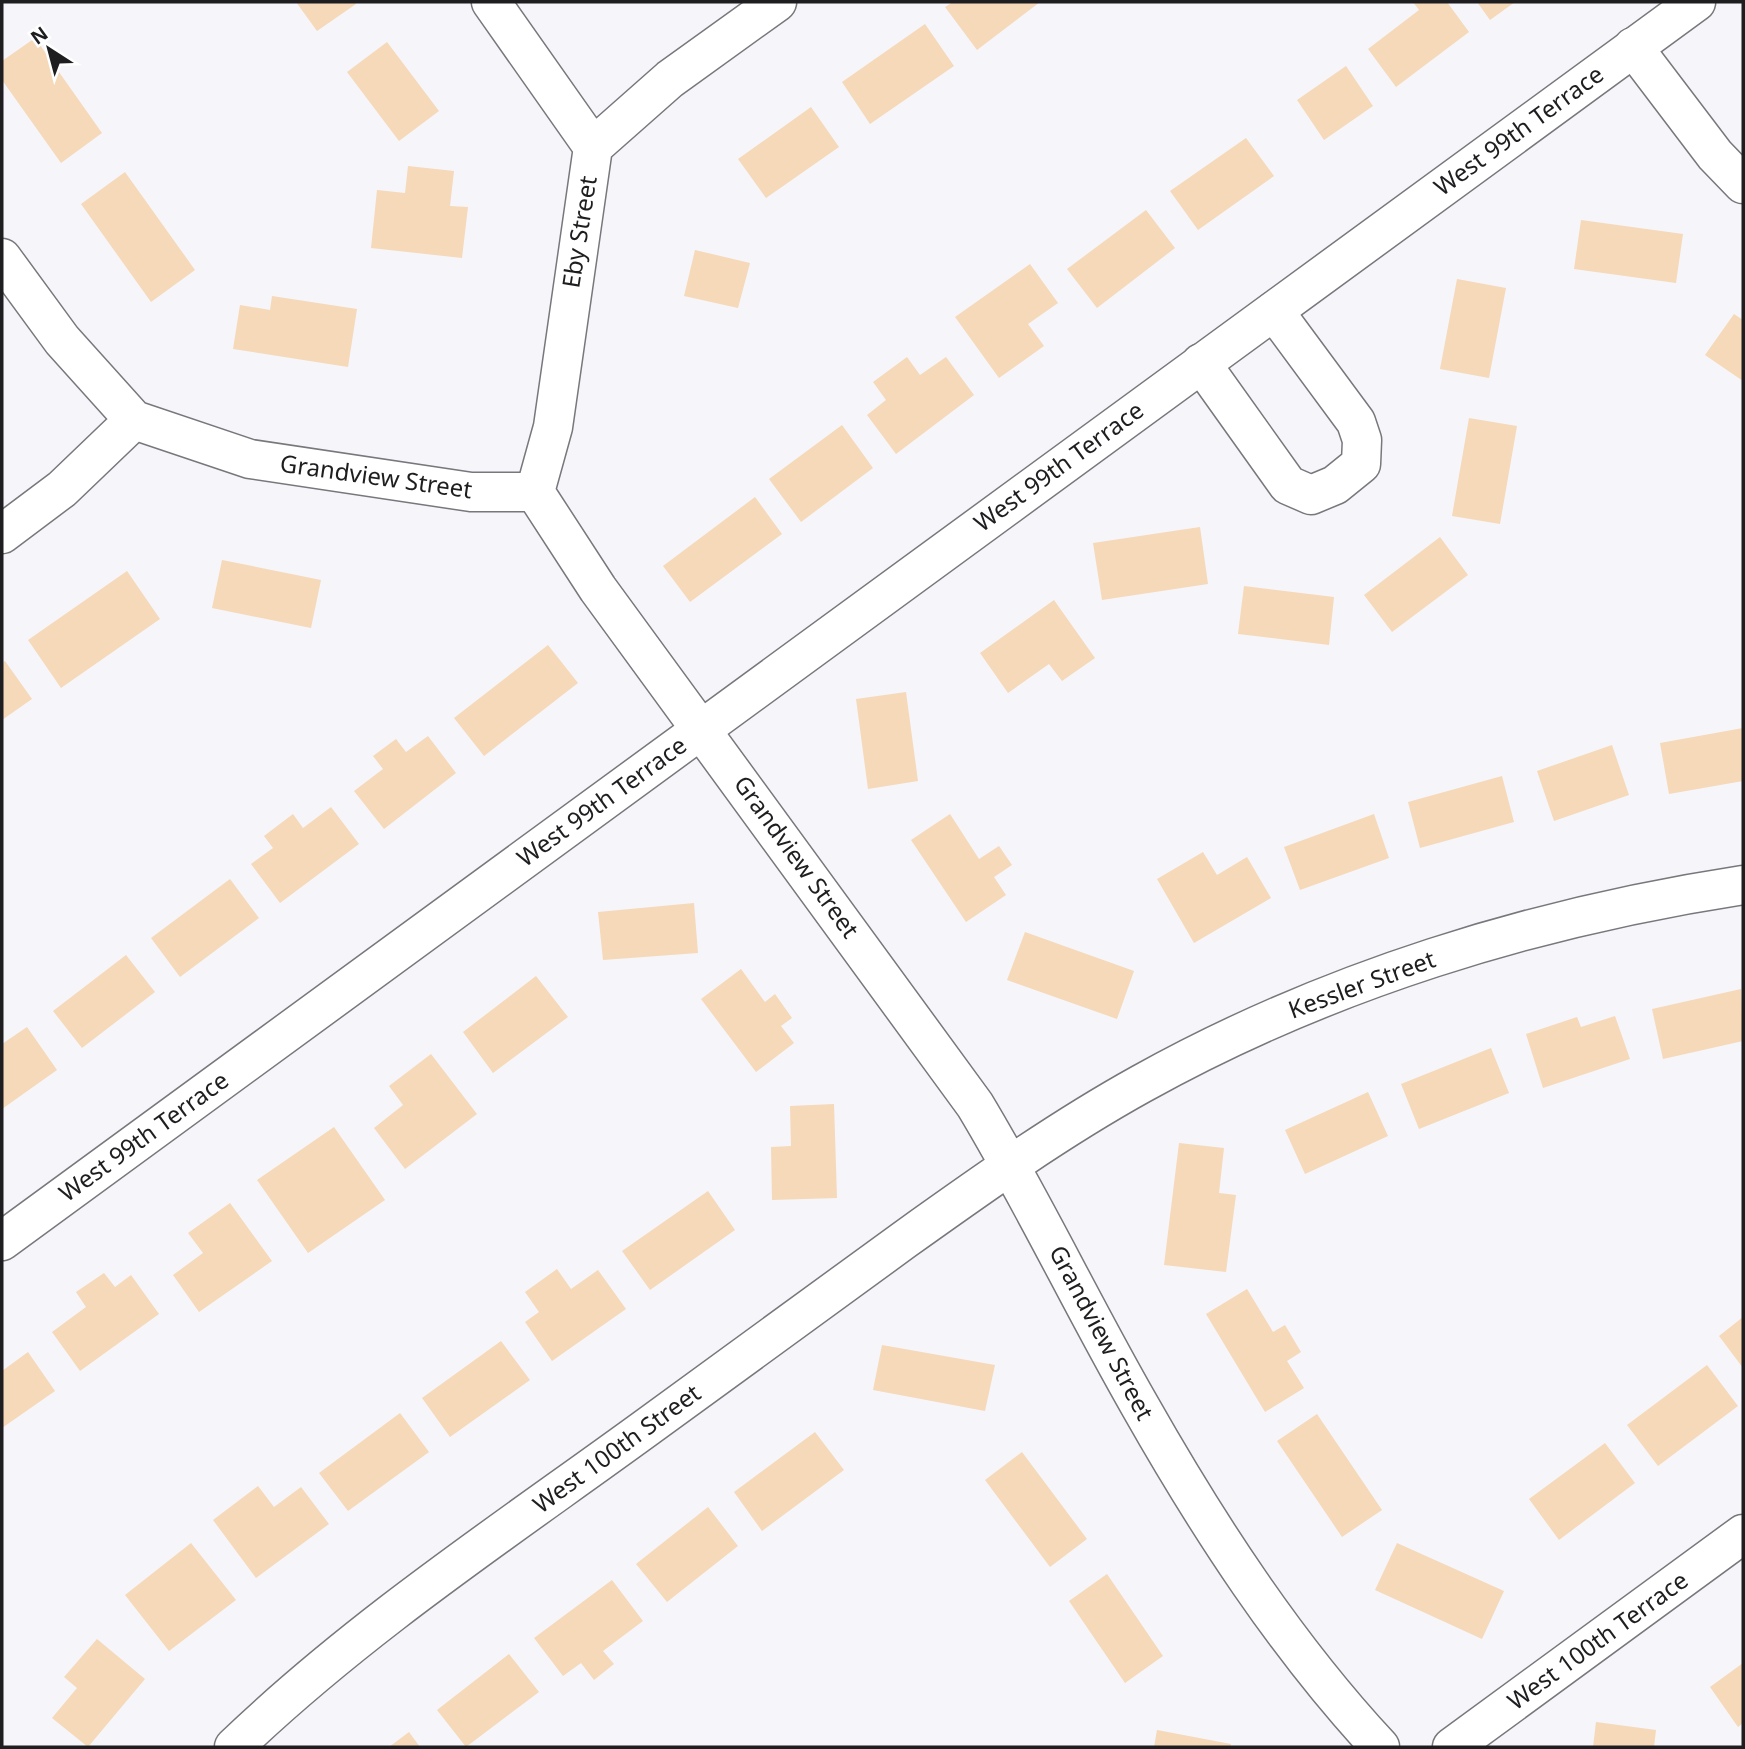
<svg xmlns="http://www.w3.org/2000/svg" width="1745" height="1749" viewBox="0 0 1745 1749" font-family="'Noto Sans',sans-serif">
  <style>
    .building { fill: #f5d9b9 }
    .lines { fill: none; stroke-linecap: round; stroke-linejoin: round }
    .minor-casing { stroke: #78777c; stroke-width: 41 }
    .tertiary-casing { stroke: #78777c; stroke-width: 41 }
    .minor { stroke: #fff; stroke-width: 38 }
    .tertiary { stroke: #fff; stroke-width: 38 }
    .labels { text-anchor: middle; stroke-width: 5; stroke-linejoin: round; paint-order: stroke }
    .street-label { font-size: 24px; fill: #1e1d1f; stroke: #fff }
  </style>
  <rect width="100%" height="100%" fill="#f6f5fa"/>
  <!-- building -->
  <path class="building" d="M296,2H355L356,4L317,31Z
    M953,2H1040L977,50L945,7Z
    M1413,2H1447L1469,32L1396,87L1368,49L1419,10Z
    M1477,2H1515L1490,20Z
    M925,24L954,66L870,124L842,82Z
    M35,38L102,133L61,163L2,80V61Z
    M387,42L439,111L399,141L347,72Z
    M1346,66L1373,106L1324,140L1297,100Z
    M811,107L839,147L766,198L738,159Z
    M1246,138L1274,176L1198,230L1170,191Z
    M408,166L454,171L450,206L468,207L462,258L371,248L377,190L405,193Z
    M125,172L195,270L151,302L81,204Z
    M1146,210L1175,248L1097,308L1067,269Z
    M1581,220L1683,234L1676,283L1574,269Z
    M695,250L750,263L738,308L684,296Z
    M1030,264L1058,303L1028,324L1044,346L999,378L955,317Z
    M1457,279L1506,288L1489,378L1440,369Z
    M272,296L357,309L348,367L233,349L240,305L270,310Z
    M1734,314L1743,320V381L1705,355Z
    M907,357L920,375L946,357L974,395L896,454L867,415L886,400L873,382Z
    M1469,418L1517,426L1500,524L1452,516Z
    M842,425L873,468L801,522L769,479Z
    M755,497L782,534L690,602L663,566Z
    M1200,527L1208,584L1102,600L1093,543Z
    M1440,537L1468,575L1392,632L1364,595Z
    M222,560L321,580L311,628L212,608Z
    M127,571L160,619L61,688L28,640Z
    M1244,586L1334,597L1329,645L1238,634Z
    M1054,600L1095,658L1062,681L1049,664L1008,693L980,653Z
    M548,645L578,683L484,756L454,718Z
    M5,661L32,699L2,720V663Z
    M906,692L918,781L868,789L856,699Z
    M1743,728V781L1669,794L1660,743Z
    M428,736L456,773L384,829L354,791L383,769L373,756L396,739L406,752Z
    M1612,745L1629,795L1554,821L1537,771Z
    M1502,776L1514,822L1420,848L1408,802Z
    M331,807L359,844L280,903L251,864L273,848L264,836L293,814L303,828Z
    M950,814L979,859L999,846L1012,865L994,877L1006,895L966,922L911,840Z
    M1374,814L1389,858L1300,890L1284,847Z
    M1203,852L1217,875L1247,857L1271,898L1194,943L1157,879Z
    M230,879L259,918L180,977L151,938Z
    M694,903L698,953L603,960L598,912Z
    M1025,932L1134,971L1117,1019L1007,980Z
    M126,955L155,992L82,1048L53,1011Z
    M741,969L765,1002L775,994L792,1018L781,1026L794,1043L756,1072L701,999Z
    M536,976L568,1017L493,1073L463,1032Z
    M1741,989L1743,1041L1663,1059L1652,1009Z
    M1615,1016L1630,1059L1543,1088L1526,1034L1577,1017L1581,1027Z
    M27,1027L57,1070L2,1109V1044Z
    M1491,1048L1509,1093L1419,1129L1401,1084Z
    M431,1054L477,1114L405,1169L374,1128L403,1105L389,1086Z
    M1368,1092L1388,1136L1305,1174L1285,1130Z
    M834,1104L837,1198L772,1200L771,1147L791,1146L790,1106Z
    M334,1127L385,1200L308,1253L257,1180Z
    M1179,1143L1224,1148L1219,1193L1236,1195L1226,1272L1164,1265Z
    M708,1191L735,1230L650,1290L622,1251Z
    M230,1203L272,1261L199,1312L173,1275L203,1253L188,1233Z
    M557,1269L571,1289L598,1270L626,1309L552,1361L525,1322L539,1312L525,1292Z
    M104,1273L115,1287L131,1275L159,1314L80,1371L52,1332L86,1307L76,1292Z
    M1247,1289L1273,1332L1285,1325L1301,1352L1287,1361L1304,1388L1265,1412L1206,1314Z
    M1743,1317V1368L1719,1336Z
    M501,1341L530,1380L450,1437L422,1398Z
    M882,1345L995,1365L985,1411L873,1390Z
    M28,1352L55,1391L2,1428V1371Z
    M1707,1365L1738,1406L1658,1466L1627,1425Z
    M400,1413L429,1452L348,1511L319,1473Z
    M1317,1414L1382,1510L1342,1537L1277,1441Z
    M815,1432L844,1470L762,1531L734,1492Z
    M1605,1443L1635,1483L1559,1540L1529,1499Z
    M1022,1452L1087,1539L1050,1567L985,1480Z
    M258,1486L274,1507L301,1487L329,1524L256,1578L213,1520Z
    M708,1507L738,1546L667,1602L636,1564Z
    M191,1543L236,1600L169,1651L125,1595Z
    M1397,1543L1504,1591L1482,1639L1375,1590Z
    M1107,1574L1163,1656L1125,1683L1069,1601Z
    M612,1580L643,1621L603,1651L614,1664L594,1680L581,1663L563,1676L534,1638Z
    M97,1639L145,1679L88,1747L52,1718L77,1688L64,1677Z
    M509,1654L539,1692L466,1747L437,1710Z
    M1743,1663V1723L1738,1727L1710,1687Z
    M1596,1722L1656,1730L1654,1747H1593Z
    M1157,1730L1231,1744L1230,1747H1154Z
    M409,1732L420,1747H389Z"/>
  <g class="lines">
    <defs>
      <path id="minor" d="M491,2L593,147L553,427L535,492
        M1633,47L1715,155L1743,184
        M593,147L670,79L777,2
        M2,258L62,340L134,420L250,459L471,492H535
        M1201,363L1288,485L1311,495L1335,485L1361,464L1362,440L1356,422L1274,311
        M535,492L598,589L975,1105C1034,1203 1083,1307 1140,1406C1208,1526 1286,1646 1380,1747
        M2,534L62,489L134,420
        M234,1747C359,1627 506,1530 646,1428C732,1365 818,1302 904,1240C981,1185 1058,1130 1141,1084C1326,981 1534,917 1743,885
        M1452,1747L1743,1534"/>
      <path id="tertiary" d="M2,1241L1696,2"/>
    </defs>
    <!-- minor casing -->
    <use href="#minor" class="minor-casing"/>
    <!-- tertiary casing -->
    <use href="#tertiary" class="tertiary-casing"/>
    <!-- minor -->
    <use href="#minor" class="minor"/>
    <!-- tertiary -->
    <use href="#tertiary" class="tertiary"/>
  </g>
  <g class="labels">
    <!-- street labels -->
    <g class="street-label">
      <text transform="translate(1519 131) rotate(-36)" y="8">West 99th Terrace</text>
      <text transform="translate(580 232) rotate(-81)" y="8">Eby Street</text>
      <text transform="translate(1059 467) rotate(-36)" y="8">West 99th Terrace</text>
      <text transform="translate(376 477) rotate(8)" y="8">Grandview Street</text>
      <text transform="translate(602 802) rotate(-36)" y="8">West 99th Terrace</text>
      <text transform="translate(796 857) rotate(54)" y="8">Grandview Street</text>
      <text transform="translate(1362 985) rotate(-20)" y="8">Kessler Street</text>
      <text transform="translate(144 1137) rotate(-36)" y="8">West 99th Terrace</text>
      <text transform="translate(1101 1333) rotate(62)" y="8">Grandview Street</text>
      <text transform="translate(617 1449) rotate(-36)" y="8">West 100th Street</text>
      <text transform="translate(1598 1641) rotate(-36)" y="8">West 100th Terrace</text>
    </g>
  </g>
  <!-- border -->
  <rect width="1745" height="1749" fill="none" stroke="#1e1d1f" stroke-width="7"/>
  <!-- north arrow -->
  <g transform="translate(49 49) rotate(324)" stroke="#ffffff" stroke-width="5" paint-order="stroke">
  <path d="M0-5L12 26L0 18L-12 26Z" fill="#1e1d1f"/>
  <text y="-10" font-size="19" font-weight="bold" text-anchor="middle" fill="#1e1d1f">N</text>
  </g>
</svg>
